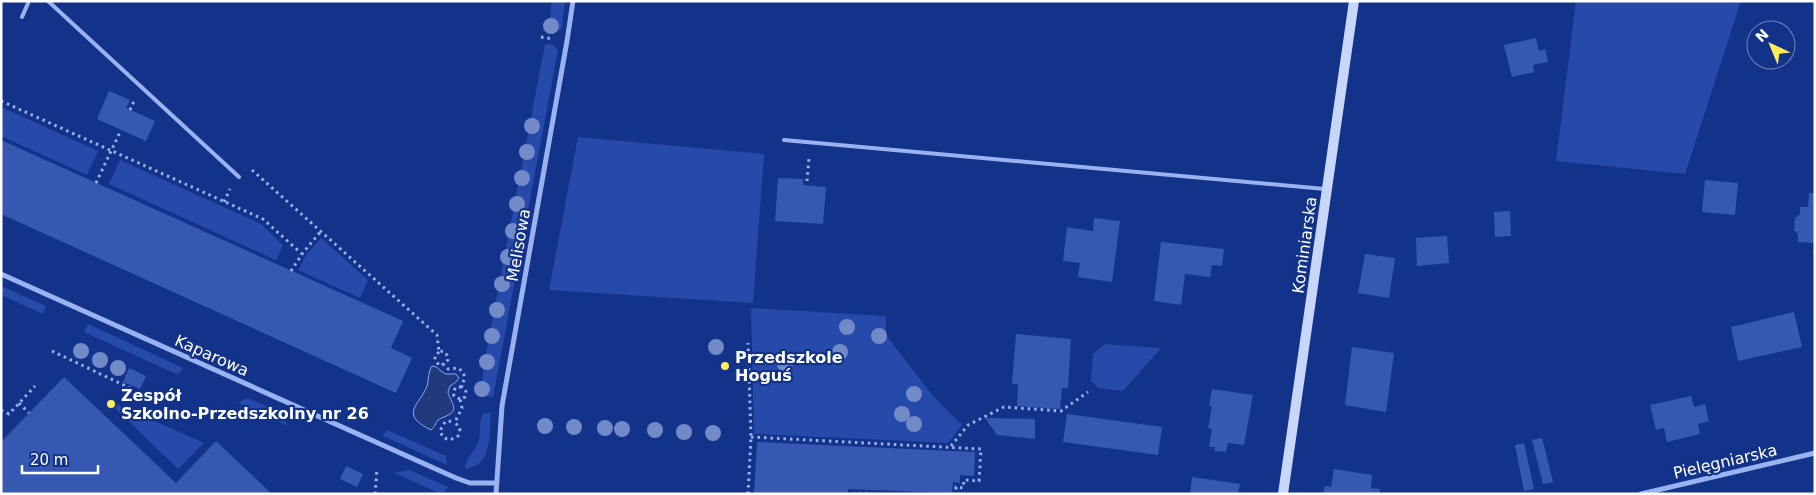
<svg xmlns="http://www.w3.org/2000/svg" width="1816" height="495" viewBox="0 0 1816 495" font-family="'DejaVu Sans',sans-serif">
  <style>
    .green { fill: #254aa9 }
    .water { fill: #22397b; stroke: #8caaf3 }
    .building { fill: #3758b2 }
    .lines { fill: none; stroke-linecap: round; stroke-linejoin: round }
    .path { stroke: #9bb2f0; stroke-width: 3; stroke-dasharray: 2.5 4; stroke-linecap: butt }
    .lane { stroke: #9bb2f0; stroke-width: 4 }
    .street { stroke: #9bb2f0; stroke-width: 5 }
    .secondary { stroke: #c9d6fb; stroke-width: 10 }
    .tree { fill: #738ac9 }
    .poi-dot { fill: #ffec5a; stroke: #13338a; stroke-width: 2 }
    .labels { text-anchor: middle; stroke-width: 4.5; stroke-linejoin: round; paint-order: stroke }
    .street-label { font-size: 16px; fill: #fff; stroke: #13338a }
    .poi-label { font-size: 16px; font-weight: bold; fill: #fff; stroke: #13338a; text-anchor: start }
  </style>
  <rect width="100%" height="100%" fill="#13338a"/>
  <!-- green -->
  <path class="green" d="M552,1H565L562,28L556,32L548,31Z
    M1576,1H1741L1685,174L1556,161Z
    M545,44L553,45L558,50L493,397L485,396L481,392L484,364Z
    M1,107L98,151L87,175L1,136Z
    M578,137L764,154L753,303L549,290Z
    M120,160L261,224L283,245L276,260L109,184Z
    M321,238L368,280L360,298L298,270L306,255Z
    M1,286L46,306L43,314L1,295Z
    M751,308L886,316V335L933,396L962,425L948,443L754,434Z
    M88,324L183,368L180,373L176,374L84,332Z
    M1105,344L1161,348L1124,390L1121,391L1099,388L1091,381L1093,354Z
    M245,399H250L281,413L288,426L238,403Z
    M114,403L204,443L178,469L113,406Z
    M484,413H491C489,434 493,466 465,469C464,459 476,450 479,440C481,431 478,421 484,413Z
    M387,430L446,456L447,465L383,436Z
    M409,470L448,487L444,492L439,493L394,473Z"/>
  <!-- water -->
  <path class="water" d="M432,366L436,367L445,374H456L459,378L456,382L450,386L448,392C449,399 459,409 450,414C446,417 442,417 438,420C435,424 435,427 431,430C398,414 420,405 427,386C429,379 428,372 432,366Z"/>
  <!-- building -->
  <path class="building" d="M1536,38L1539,51L1545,49L1548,62L1533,65L1534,72L1512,77L1504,45Z
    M109,91L130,100L126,108L155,121L146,141L97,119Z
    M1,140L403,321L391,348L412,358L396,393L1,214Z
    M778,178L803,179V185L826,187L823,224L775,221Z
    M1705,180L1738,183L1735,215L1702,212Z
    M1809,193H1815V254H1813L1814,243L1798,242V234L1794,230L1795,218L1800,214V207H1808Z
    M1510,211L1511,236L1495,237L1494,212Z
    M1094,218L1120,221L1112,282L1078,277L1080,263L1063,261L1067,227L1093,231Z
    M1447,236L1449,263L1417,266L1416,238Z
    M1161,242L1224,249L1222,266L1212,265L1210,277L1185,274L1181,305L1154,301Z
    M1365,254L1395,258L1389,298L1358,293Z
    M1794,312L1802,347L1738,361L1731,327Z
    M1016,334L1071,339L1068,388H1062L1060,409L1017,406L1018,384H1012Z
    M1352,347L1394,353L1386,412L1345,405Z
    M129,368L146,376L140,389L123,382Z
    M64,377L176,483L216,441L272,494H1V442Z
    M1212,389L1253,395L1244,445L1228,443L1226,452L1214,451L1215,447H1209L1212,429L1208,428L1212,406H1209Z
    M1691,396L1694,407L1705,404L1709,421L1698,424L1700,434L1667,442L1664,428L1656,430L1650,405Z
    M1067,414L1162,427L1158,455L1063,442Z
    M985,418L1035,419V439L997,435Z
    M1542,438L1553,482L1543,484L1532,440Z
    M757,442L975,452L974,476L960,475V483L953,482L952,493L848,489V494H754Z
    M1524,443L1534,489L1524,491L1515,445Z
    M346,466L363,474L357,487L340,479Z
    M1334,469L1372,475L1371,488L1380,489L1379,494H1323L1325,486L1331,487Z
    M1192,477L1240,484L1238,494H1190Z"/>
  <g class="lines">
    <!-- path -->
    <path class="path" d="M541,37L553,39
      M1,101L263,219L302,254
      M130,110L134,101
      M252,170L437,335L439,352L443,351L448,356V360L443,364L448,369L458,368L463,372L465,378L461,386C466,389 467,392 465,397L460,399L462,408L455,422L460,429L458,436L450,440L444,438L440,432L442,426L446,421L455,422
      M807,181L809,157
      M96,183L121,130
      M224,202L230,189
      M291,271L302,254L321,231
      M52,351L130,388L128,395L138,399
      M439,352L435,356V360L439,365L443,364
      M460,399L454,396L453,392L456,387H462
      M19,403L29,413
      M1,410L9,414L35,386
      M751,437L981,449L979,481L964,480L963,488L956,487V494
      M951,446L968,425L1004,407L1061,411L1088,392
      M375,494L377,469
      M748,494L751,437L748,343
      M852,494H872"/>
    <!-- lane -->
    <path class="lane" d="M48,1L239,177
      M22,17L29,1
      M784,140L1325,189"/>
    <!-- street -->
    <path class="street" d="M1,274L456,478L470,483H497
      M496,494L502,406L567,41L573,1
      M1641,494L1815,453"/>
    <!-- secondary -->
    <path class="secondary" d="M1283,494L1354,1"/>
  </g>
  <!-- trees -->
  <g class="tree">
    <circle cx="551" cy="26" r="8"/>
    <circle cx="532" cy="126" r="8"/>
    <circle cx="527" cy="152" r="8"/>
    <circle cx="522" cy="178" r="8"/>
    <circle cx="517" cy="204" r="8"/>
    <circle cx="513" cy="231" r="8"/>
    <circle cx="508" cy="257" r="8"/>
    <circle cx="502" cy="284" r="8"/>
    <circle cx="497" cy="310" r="8"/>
    <circle cx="847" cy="327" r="8"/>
    <circle cx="492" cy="336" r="8"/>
    <circle cx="879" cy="336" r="8"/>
    <circle cx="716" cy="347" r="8"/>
    <circle cx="81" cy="351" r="8"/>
    <circle cx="840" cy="352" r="8"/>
    <circle cx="100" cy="360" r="8"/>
    <circle cx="487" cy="362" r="8"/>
    <circle cx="785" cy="364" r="8"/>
    <circle cx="118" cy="368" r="8"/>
    <circle cx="482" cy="389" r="8"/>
    <circle cx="914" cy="394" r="8"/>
    <circle cx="902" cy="414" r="8"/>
    <circle cx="914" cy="424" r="8"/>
    <circle cx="545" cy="426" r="8"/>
    <circle cx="574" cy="427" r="8"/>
    <circle cx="605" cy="428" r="8"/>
    <circle cx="622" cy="429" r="8"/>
    <circle cx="655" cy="430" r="8"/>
    <circle cx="684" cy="432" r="8"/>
    <circle cx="713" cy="433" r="8"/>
  </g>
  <!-- markers -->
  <g class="poi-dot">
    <circle cx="725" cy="366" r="5"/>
    <circle cx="111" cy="404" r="5"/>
  </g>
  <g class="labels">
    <!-- street labels -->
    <g class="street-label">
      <text transform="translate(518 245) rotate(-80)" y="6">Melisowa</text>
      <text transform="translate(1304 245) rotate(-82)" y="6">Kominiarska</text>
      <text transform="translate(212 355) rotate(24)" y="6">Kaparowa</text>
      <text transform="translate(1725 461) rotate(-13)" y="6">Pielęgniarska</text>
    </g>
    <!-- poi labels -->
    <g class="poi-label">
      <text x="735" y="363">Przedszkole<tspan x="735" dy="18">Hoguś</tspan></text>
      <text x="121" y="401">Zespół<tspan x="121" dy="18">Szkolno-Przedszkolny nr 26</tspan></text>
    </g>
  </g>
  <!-- border -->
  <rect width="1816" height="495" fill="none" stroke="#ffffff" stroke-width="5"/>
  <!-- north arrow -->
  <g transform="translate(1771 45) rotate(316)"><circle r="24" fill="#13338a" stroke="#7185b9"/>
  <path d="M0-4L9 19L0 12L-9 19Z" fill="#ffec5a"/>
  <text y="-8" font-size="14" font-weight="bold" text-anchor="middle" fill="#ffffff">N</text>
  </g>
  <!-- scale -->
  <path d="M22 465v8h76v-8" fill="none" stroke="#ffffff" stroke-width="2.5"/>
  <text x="30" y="465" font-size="15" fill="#ffffff" stroke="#13338a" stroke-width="4" paint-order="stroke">20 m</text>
</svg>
